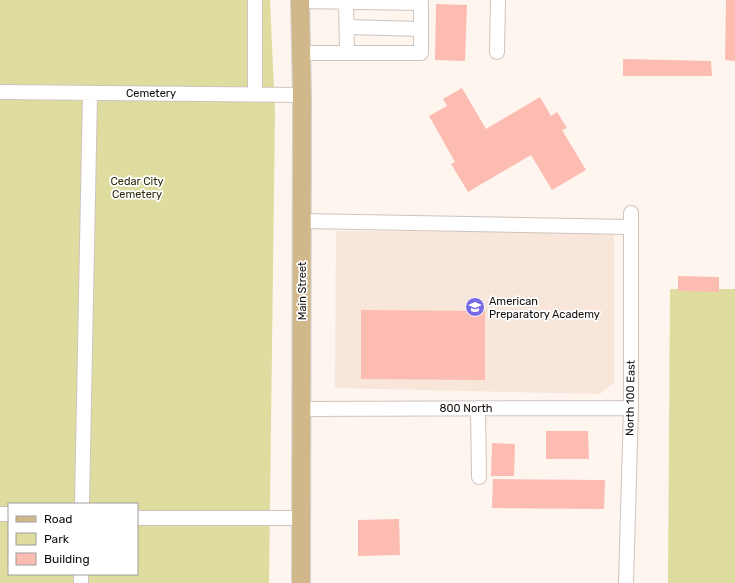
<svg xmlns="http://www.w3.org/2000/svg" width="735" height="583" viewBox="0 0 735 583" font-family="Rubik,sans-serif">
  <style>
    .built { fill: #f8e6da }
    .green { fill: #dedc9f; fill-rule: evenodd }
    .building { fill: #fcbcb2 }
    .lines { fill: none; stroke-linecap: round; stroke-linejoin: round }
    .minor-casing { stroke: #cfc4bd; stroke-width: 16 }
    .major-casing { stroke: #d4d3d3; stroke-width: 20 }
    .minor { stroke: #fff; stroke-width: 14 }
    .major { stroke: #d1b88b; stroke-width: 18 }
    .labels { text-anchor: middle; stroke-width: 3.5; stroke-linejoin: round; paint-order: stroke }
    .street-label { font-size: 11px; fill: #100c0a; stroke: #fff }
    .park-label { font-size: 11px; fill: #2c2b0a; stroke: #fff }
    .poi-label { font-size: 11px; fill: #100c0a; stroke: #fff; text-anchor: start }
  </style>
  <rect width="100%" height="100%" fill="#fef5ef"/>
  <!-- built -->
  <path class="built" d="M336,231L614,232V383L600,394L335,388Z"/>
  <!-- green -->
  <path class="green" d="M0,0H270L275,112L269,583H0ZM9,504H137V574H9Z
    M670,289H735V583H668Z"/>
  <!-- building -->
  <path class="building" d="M726,0H735V61L725,60Z
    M436,4L467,5L465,61L435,60Z
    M623,59L711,61L712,76H623Z
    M462,88L486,129L540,97L551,116L557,112L567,128L562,130L586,170L552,190L531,155L468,192L451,164L455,162L429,116L447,106L443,99Z
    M678,276L719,277V292L678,291Z
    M361,310L485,311V380L361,379Z
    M546,431H588L589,459H546Z
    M492,443L515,444L514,476H491Z
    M493,479L605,480L604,509L492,508Z
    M399,519L400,555L358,556V520Z"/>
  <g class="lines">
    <defs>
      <path id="minor" d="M300,1L421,3V53H301
        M346,2L347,53
        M347,27L421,29
        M497,52L498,0
        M0,92L302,95
        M255,94V0
        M302,221L631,227
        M478,408L479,477
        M301,409L631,408
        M82,504L90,93
        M0,514H9
        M137,518H302
        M81,583V574
        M626,583L631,408V213"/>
      <path id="major" d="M300,0L302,95L301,583"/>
    </defs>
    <!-- minor casing -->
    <use href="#minor" class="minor-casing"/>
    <!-- major casing -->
    <use href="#major" class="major-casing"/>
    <!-- minor -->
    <use href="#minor" class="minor"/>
    <!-- major -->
    <use href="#major" class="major"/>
  </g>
  <!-- icons -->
  <defs>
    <symbol id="school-disc" viewBox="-11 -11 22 22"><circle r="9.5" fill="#7869e4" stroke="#fff"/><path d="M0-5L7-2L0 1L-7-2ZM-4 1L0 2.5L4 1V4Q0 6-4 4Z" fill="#fff"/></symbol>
  </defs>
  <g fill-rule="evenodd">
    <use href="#school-disc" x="464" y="296" width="22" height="22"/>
  </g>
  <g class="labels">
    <!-- street labels -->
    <g class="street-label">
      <text x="151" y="97">Cemetery</text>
      <text transform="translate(302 291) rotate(-90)" y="4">Main Street</text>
      <text transform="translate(630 398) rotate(-89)" y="4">North 100 East</text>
      <text x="466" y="412">800 North</text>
    </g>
    <!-- park labels -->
    <g class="park-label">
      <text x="137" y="185">Cedar City<tspan x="137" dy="13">Cemetery</tspan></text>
    </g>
    <!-- poi labels -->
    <g class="poi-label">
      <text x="489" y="305">American<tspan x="489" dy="13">Preparatory Academy</tspan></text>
    </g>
  </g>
  <!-- legend -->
  <rect x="8" y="503" width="130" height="72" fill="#ffffff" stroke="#9f9e9d"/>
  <rect x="16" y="516" width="20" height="6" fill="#d1b88b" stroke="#9f9e9d"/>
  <text x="44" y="523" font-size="12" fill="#100c0a">Road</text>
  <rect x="16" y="533" width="20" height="12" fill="#dedc9f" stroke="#9f9e9d"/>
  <text x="44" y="543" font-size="12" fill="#100c0a">Park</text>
  <rect x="16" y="553" width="20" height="12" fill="#fcbcb2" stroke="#9f9e9d"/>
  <text x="44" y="563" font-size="12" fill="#100c0a">Building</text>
</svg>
